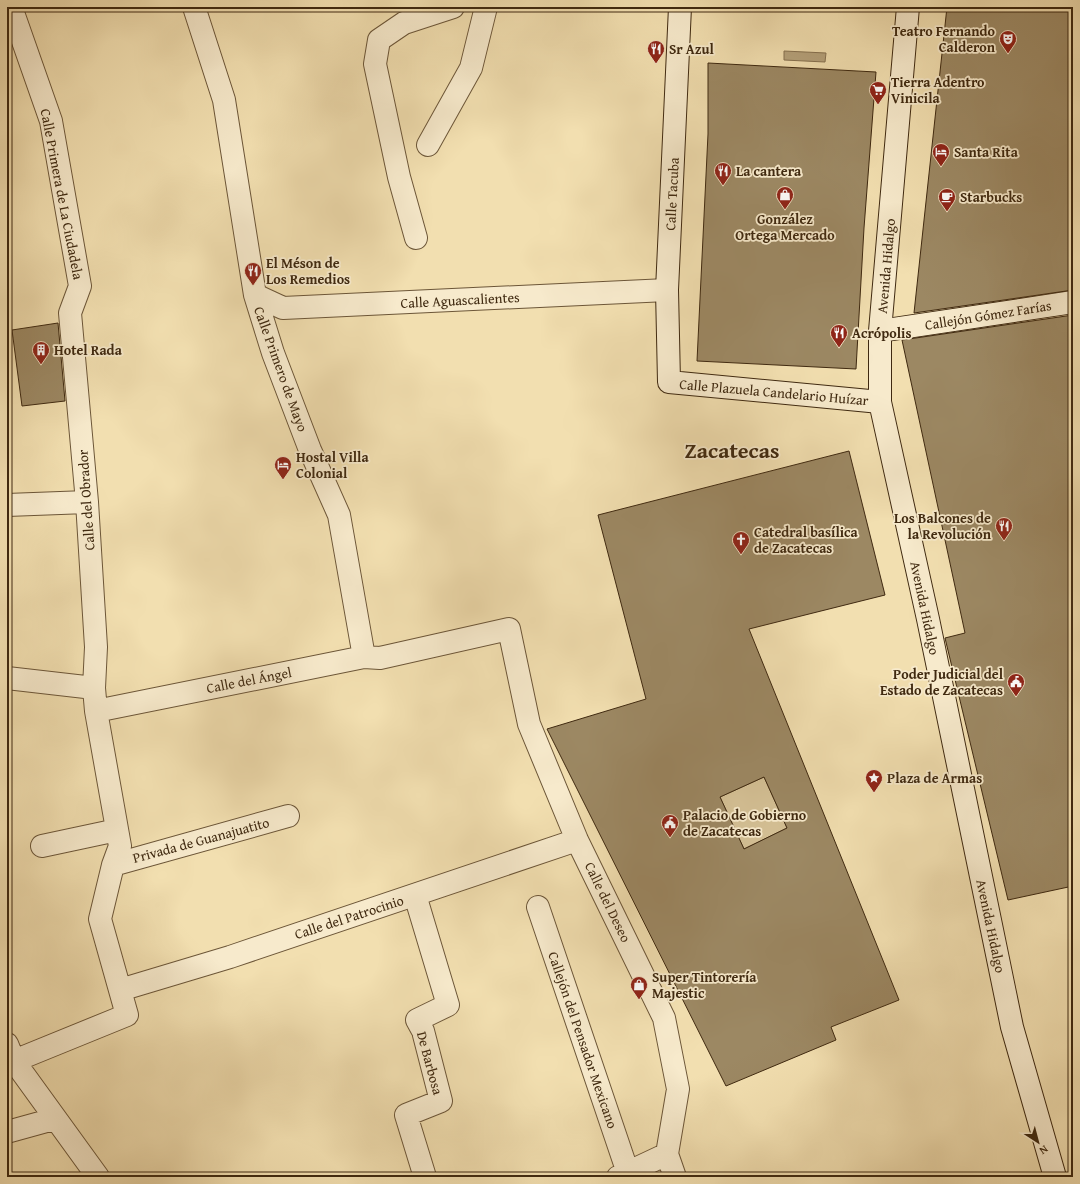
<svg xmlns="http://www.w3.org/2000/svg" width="1080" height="1184" viewBox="0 0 1080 1184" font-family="'Gentium Book Plus',serif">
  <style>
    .green { fill: #d4c095; stroke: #8a7452 }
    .water { fill: #b5a17a; stroke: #867150 }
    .building { fill: #9c8863; stroke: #3f2910; fill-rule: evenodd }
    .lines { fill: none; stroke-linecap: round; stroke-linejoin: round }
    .street-casing { stroke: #6c5638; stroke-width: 24 }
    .secondary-casing { stroke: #3f2910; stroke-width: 24 }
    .street { stroke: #f7eacc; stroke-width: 22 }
    .secondary { stroke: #f7eacc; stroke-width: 22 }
    .labels { text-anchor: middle; stroke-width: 3.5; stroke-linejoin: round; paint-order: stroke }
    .poi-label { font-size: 14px; font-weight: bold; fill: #3f2910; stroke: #f7eacc; text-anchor: start }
    .street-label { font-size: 14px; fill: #3f2910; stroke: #f7eacc }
    .town-label { font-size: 22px; font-weight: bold; fill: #3f2910; stroke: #f7eacc }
  </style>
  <rect width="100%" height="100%" fill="#f2dfb0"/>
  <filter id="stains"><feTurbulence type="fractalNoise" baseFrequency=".005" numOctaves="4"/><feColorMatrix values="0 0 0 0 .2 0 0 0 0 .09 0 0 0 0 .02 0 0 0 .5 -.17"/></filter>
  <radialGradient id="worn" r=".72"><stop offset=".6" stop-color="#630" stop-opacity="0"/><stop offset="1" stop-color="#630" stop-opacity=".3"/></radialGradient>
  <!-- green -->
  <path class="green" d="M764,777L787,828L744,849L720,797Z"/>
  <!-- water -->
  <path class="water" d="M784,51L826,53L825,62L784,60Z"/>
  <!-- building -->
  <path class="building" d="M947,7H1073V290L914,313Z
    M708,63L876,72L864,228L856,369L697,361L708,134Z
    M1073,315V886L1008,900L945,638L965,633L902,340Z
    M58,323L65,401L22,406L12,330Z
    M849,451L885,595L749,629L899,1000L831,1027L836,1040L726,1086L547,729L646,699L598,515ZM764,777L787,828L744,849L720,797Z"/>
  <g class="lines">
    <defs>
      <path id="street" d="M11,7L51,121L80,286L70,313L87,502L96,647L94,688
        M194,7L224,100L255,295L273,353L310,450L339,515L364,657
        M428,145L471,68L486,7
        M416,238L399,177L375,64L379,40L404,23L453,7
        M255,295L283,308L667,290
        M7,505L87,502
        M7,678L94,688L96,711L364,657L380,658L509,629L529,724L577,840L664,1018L678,1089L667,1154L675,1177
        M42,846L117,830
        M113,865L288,816
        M415,895L448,1005L417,1020L423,1031L441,1101L406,1115L425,1177
        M538,907L628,1173
        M120,990L230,957L577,840
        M7,1044L14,1061L98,1177
        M14,1061L127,1015L100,919L113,865L120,846L96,711
        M7,1132L54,1119
        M618,1177L667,1154"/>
      <path id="secondary" d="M680,7L667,290L669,382L880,402
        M908,7L880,331V402L928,619L1012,1027L1055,1177
        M880,331L1073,302"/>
    </defs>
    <!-- street casing -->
    <use href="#street" class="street-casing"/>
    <!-- secondary casing -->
    <use href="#secondary" class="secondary-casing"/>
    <!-- street -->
    <use href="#street" class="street"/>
    <!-- secondary -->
    <use href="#secondary" class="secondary"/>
  </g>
  <!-- icons -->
  <defs>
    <symbol id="theatre-pin" viewBox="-11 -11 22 30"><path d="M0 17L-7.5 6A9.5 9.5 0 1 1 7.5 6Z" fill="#8f2418" stroke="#f7eacc"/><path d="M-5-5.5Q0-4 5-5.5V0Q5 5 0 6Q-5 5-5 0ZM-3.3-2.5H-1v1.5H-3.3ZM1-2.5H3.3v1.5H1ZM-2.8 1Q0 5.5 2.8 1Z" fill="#fff"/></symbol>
    <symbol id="restaurant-pin" viewBox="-11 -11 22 30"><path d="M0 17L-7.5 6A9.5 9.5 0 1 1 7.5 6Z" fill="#8f2418" stroke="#f7eacc"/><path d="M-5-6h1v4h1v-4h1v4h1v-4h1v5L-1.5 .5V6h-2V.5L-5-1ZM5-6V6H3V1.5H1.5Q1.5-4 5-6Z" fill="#fff"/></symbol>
    <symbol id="supermarket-pin" viewBox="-11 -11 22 30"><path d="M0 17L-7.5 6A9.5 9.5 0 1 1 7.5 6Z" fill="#8f2418" stroke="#f7eacc"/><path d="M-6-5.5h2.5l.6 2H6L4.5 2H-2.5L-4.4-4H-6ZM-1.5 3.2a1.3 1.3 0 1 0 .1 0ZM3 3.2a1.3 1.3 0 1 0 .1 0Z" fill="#fff"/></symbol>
    <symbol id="hotel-pin" viewBox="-11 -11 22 30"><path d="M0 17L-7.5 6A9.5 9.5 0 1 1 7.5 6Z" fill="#8f2418" stroke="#f7eacc"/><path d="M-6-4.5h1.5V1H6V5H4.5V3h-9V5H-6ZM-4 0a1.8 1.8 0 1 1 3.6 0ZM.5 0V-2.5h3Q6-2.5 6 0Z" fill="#fff"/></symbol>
    <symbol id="shop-pin" viewBox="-11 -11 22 30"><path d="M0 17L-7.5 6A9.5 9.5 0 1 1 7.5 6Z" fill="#8f2418" stroke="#f7eacc"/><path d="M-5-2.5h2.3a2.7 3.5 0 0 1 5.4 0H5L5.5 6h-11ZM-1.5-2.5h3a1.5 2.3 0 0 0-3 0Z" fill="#fff"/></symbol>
    <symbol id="cafe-pin" viewBox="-11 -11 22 30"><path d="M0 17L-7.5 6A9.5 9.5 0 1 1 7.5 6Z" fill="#8f2418" stroke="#f7eacc"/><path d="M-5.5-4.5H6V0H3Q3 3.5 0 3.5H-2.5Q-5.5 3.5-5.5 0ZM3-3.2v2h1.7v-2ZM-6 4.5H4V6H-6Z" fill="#fff"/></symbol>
    <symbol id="building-pin" viewBox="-11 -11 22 30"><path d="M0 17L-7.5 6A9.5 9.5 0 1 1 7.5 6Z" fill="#8f2418" stroke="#f7eacc"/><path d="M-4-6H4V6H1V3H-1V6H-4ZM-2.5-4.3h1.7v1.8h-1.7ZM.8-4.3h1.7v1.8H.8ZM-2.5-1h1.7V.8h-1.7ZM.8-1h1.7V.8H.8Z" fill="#fff"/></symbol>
    <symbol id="church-pin" viewBox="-11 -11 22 30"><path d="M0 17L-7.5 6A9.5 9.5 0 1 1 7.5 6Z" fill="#8f2418" stroke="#f7eacc"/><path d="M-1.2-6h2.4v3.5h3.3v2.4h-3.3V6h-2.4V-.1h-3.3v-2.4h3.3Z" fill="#fff"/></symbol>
    <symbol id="civic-pin" viewBox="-11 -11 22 30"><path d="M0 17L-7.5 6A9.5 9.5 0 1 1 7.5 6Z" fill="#8f2418" stroke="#f7eacc"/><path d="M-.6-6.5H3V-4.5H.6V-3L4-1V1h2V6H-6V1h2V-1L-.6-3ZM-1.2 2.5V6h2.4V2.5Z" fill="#fff"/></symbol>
    <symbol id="sight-pin" viewBox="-11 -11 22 30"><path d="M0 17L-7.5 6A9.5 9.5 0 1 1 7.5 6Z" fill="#8f2418" stroke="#f7eacc"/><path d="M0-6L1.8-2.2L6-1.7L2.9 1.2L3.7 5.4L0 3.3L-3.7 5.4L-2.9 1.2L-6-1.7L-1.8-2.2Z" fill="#fff"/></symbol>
  </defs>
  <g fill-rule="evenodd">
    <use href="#theatre-pin" x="998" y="29" width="20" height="27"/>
    <use href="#restaurant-pin" x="646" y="39" width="20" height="27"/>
    <use href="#supermarket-pin" x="868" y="80" width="20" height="27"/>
    <use href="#hotel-pin" x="931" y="142" width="20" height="27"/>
    <use href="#restaurant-pin" x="713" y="161" width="20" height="27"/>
    <use href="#shop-pin" x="775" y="185" width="20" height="27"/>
    <use href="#cafe-pin" x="937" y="187" width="20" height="27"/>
    <use href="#restaurant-pin" x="243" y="261" width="20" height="27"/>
    <use href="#restaurant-pin" x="829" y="323" width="20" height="27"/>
    <use href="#building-pin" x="31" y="340" width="20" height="27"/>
    <use href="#hotel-pin" x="273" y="455" width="20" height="27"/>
    <use href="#restaurant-pin" x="994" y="516" width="20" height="27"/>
    <use href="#church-pin" x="731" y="530" width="20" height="27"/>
    <use href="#civic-pin" x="1006" y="672" width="20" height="27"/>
    <use href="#sight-pin" x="864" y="768" width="20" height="27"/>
    <use href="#civic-pin" x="660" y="813" width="20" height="27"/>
    <use href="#shop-pin" x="629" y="975" width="20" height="27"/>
  </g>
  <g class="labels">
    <!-- poi labels -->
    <g class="poi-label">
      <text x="995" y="36" text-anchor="end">Teatro Fernando<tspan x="995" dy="16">Calderon</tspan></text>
      <text x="669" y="54">Sr Azul</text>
      <text x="891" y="87">Tierra Adentro<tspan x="891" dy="16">Vinicila</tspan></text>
      <text x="954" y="157">Santa Rita</text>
      <text x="736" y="176">La cantera</text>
      <text x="960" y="202">Starbucks</text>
      <text x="785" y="224" text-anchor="middle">González<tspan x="785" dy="16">Ortega Mercado</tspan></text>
      <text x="266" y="268">El Méson de<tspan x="266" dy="16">Los Remedios</tspan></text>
      <text x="852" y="338">Acrópolis</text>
      <text x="54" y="355">Hotel Rada</text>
      <text x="296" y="462">Hostal Villa<tspan x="296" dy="16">Colonial</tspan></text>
      <text x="991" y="523" text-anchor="end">Los Balcones de<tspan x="991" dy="16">la Revolución</tspan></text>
      <text x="754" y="537">Catedral basílica<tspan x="754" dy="16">de Zacatecas</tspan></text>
      <text x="1003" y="679" text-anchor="end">Poder Judicial del<tspan x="1003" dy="16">Estado de Zacatecas</tspan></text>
      <text x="887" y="783">Plaza de Armas</text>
      <text x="683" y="820">Palacio de Gobierno<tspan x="683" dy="16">de Zacatecas</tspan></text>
      <text x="652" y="982">Super Tintorería<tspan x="652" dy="16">Majestic</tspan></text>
    </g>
    <!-- street labels -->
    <g class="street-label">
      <text transform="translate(62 194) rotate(79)" y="5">Calle Primera de La Ciudadela</text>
      <text transform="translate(672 194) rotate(-87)" y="5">Calle Tacuba</text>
      <text transform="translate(886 266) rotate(-85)" y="5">Avenida Hidalgo</text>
      <text transform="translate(460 300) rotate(-3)" y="5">Calle Aguascalientes</text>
      <text transform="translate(988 315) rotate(-9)" y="5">Callejón Gómez Farías</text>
      <text transform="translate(281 369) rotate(70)" y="5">Calle Primero de Mayo</text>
      <text transform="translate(774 392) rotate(5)" y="5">Calle Plazuela Candelario Huízar</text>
      <text transform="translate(86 500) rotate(-94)" y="5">Calle del Obrador</text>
      <text transform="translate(925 608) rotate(78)" y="5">Avenida Hidalgo</text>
      <text transform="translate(249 680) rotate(-11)" y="5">Calle del Ángel</text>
      <text transform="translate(201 840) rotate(-15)" y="5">Privada de Guanajuatito</text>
      <text transform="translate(608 902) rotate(64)" y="5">Calle del Deseo</text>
      <text transform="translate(349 917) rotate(-18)" y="5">Calle del Patrocinio</text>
      <text transform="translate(991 926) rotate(78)" y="5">Avenida Hidalgo</text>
      <text transform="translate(583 1040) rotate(71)" y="5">Callejón del Pensador Mexicano</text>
      <text transform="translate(430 1063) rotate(75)" y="5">De Barbosa</text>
    </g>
    <!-- town labels -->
    <g class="town-label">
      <text x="732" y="458">Zacatecas</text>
    </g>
  </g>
  <!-- margin -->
  <rect width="1080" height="1184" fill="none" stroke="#f2dfb0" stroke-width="24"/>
  <rect x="8" y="8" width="1064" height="1168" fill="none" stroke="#3f2910" stroke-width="2"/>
  <rect x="12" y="12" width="1056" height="1160" fill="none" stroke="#3f2910"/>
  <!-- north arrow -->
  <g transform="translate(1038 1142) rotate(144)" stroke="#f7eacc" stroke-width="3" paint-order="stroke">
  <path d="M0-3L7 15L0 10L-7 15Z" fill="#3f2910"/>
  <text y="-6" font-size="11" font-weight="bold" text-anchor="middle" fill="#3f2910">N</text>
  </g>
  <rect width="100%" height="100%" filter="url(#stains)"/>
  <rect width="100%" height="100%" fill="url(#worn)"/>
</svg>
